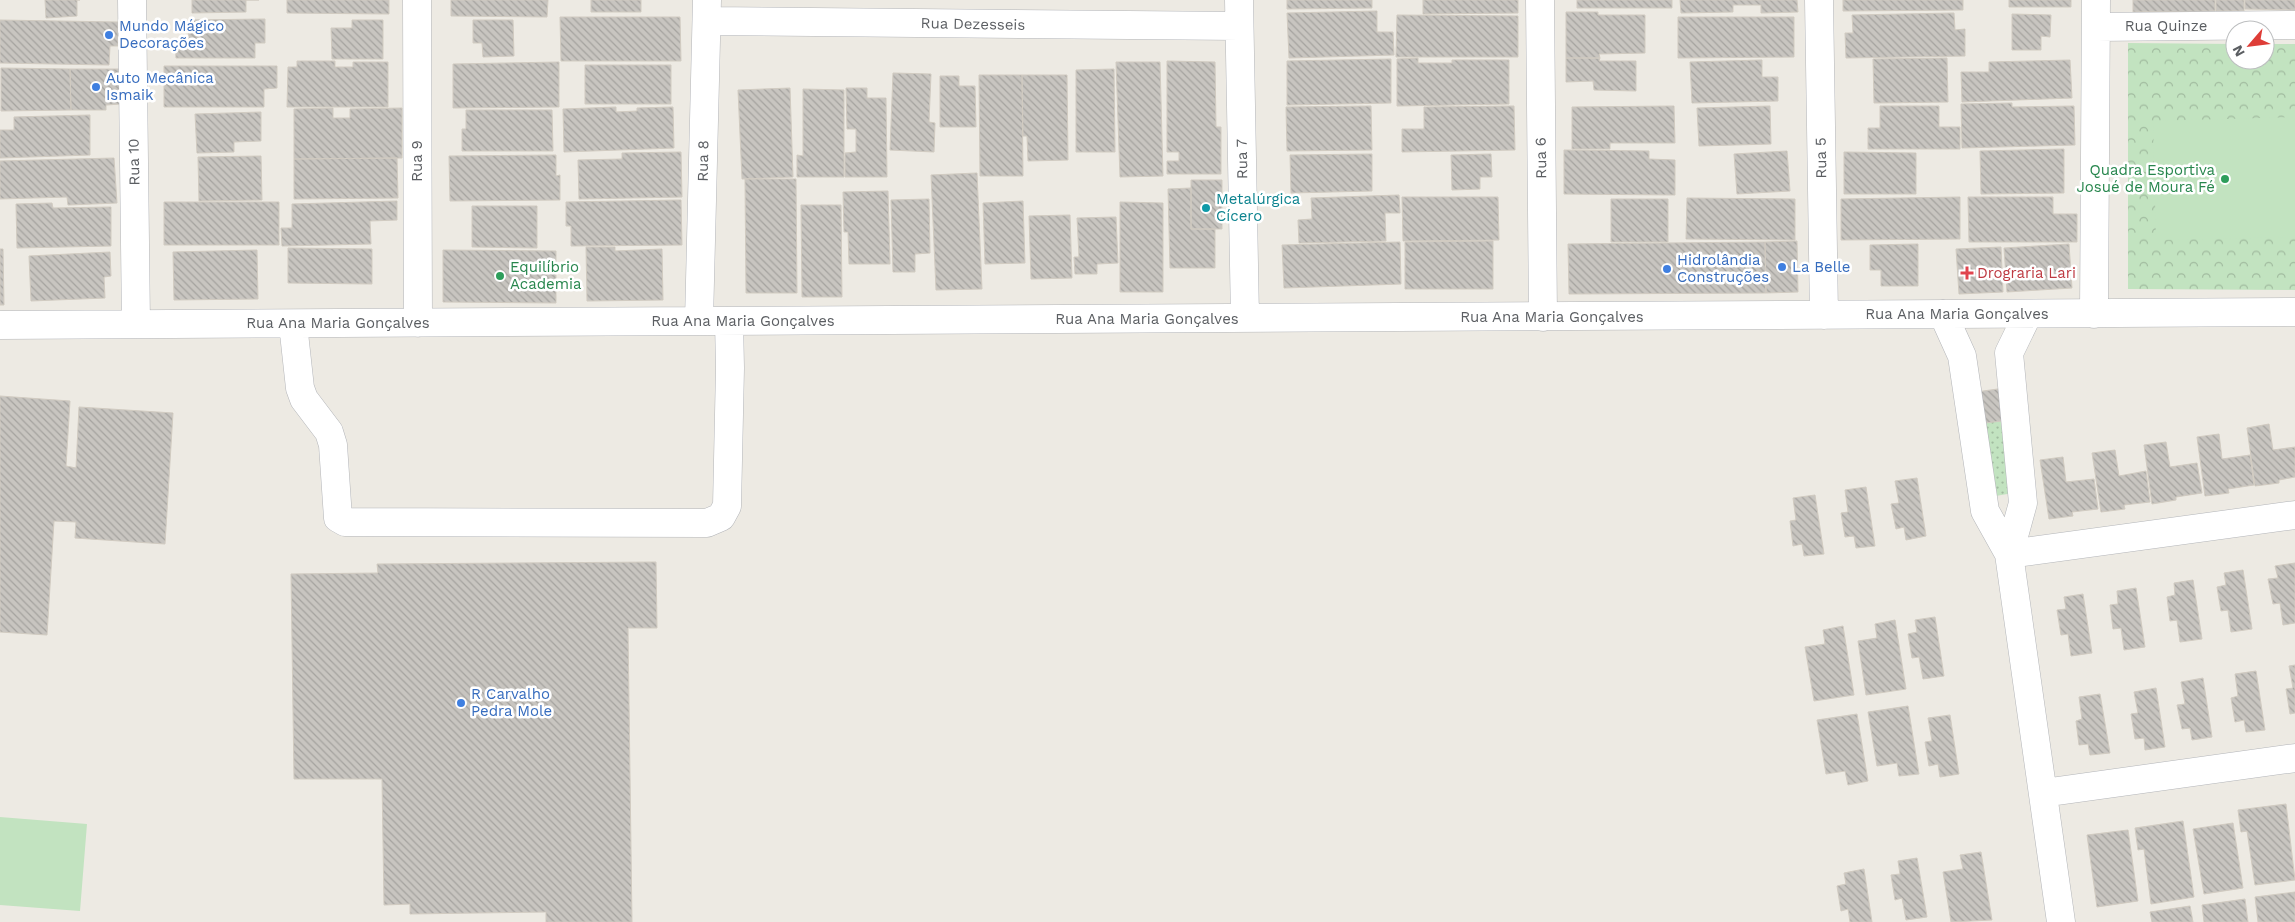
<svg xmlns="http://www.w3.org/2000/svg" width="2295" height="922" viewBox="0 0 2295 922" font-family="'Work Sans',sans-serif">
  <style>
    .grass { fill: url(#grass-dots) }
    .park { fill: url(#park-crowns) }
    .pitch { fill: #c2e3c0 }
    .building { fill: url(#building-back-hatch); stroke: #d1cbc1 }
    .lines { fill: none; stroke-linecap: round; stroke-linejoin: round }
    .minor-casing { stroke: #b3b5b9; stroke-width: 29 }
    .minor { stroke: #fff; stroke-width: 28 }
    .shop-dot { fill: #3f7fe0; stroke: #fff; stroke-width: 2 }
    .leisure-dot { fill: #2e9e5b; stroke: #fff; stroke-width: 2 }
    .culture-dot { fill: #0f9aa8; stroke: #fff; stroke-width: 2 }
    .health-dot { fill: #e0444e; stroke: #fff; stroke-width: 2 }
    .labels { text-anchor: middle; stroke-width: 5; stroke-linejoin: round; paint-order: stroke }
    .street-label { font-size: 15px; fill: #5b5e62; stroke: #fff }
    .shop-label { font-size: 15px; fill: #366cbe; stroke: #fff; text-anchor: start }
    .leisure-label { font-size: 15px; fill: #27864d; stroke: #fff; text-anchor: end }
    .culture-label { font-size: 15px; fill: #0d838f; stroke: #fff; text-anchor: start }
    .health-label { font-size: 15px; fill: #be3a42; stroke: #fff; text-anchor: start }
  </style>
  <defs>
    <pattern id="grass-dots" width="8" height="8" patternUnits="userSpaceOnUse" patternTransform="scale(1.25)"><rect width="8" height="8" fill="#c2e3c0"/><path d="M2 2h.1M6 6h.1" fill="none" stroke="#a1bb9f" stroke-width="1.8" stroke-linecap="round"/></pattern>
    <pattern id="park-crowns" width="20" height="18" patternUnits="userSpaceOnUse" patternTransform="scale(1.25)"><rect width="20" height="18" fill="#c2e3c0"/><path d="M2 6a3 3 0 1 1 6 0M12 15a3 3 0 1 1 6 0" fill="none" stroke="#a1bb9f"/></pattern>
    <pattern id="building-back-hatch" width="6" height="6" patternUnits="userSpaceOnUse" patternTransform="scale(1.25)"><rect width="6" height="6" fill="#c8c5c0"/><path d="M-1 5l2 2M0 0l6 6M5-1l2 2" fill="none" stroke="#a5a39f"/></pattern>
  </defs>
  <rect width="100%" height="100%" fill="#edeae3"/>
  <!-- grass -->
  <path class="grass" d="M1983,405L2002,421L2013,493L1990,497Z"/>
  <!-- park -->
  <path class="park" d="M2128,43L2235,44V60H2265V44H2295V290L2128,289Z"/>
  <!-- pitch -->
  <path class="pitch" d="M2295,117V237L2156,240L2153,121Z
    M0,817L87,824L80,911L0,905Z"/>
  <!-- building -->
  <path class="building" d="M45,0H80H77V16L46,18Z
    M192,0H259H246V12L192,13Z
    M287,0H389V14L287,13Z
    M451,0H548L547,17L451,16Z
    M591,0H641V12H591Z
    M1287,0H1372V8L1287,9Z
    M1423,0H1518V13L1423,14Z
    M1577,0H1672V8H1577Z
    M1680,0H1797L1798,12L1761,13V5H1733V12L1681,13Z
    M1843,0H1963V10L1843,11Z
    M2009,0H2071V7H2009Z
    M2133,0H2215V11L2133,12Z
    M2216,0H2244V11H2216Z
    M2245,0H2295V10L2245,9Z
    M1377,11V32H1393L1394,55L1289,58L1287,13Z
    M1566,12H1598V15H1645V53L1599,54L1600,58H1566Z
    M1954,13L1955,30L1965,29V56L1846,58L1845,33H1853L1852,15Z
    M2012,14L2051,15L2050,37L2041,36V50H2012Z
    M1397,15L1518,16V57H1396Z
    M560,17H680L681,61H561Z
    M1678,17H1794V57L1678,58Z
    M265,19V43H255V58H176L175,40H189L188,20Z
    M0,20L118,22V46H110L109,65L0,63Z
    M352,20H383V59H332L331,28H352Z
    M473,20H513L514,56L483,57L482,43H473Z
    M1418,58V63H1452V60H1509V104L1397,106V59Z
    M1566,58H1600L1599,61H1636V91L1594,90L1593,81L1566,82Z
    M1947,58L1948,102L1874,103L1873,59Z
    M1391,59V103L1287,105V61Z
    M1762,60V77H1778V101L1692,103L1690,62Z
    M2070,60L2072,98L1962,102L1961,72H1989V62Z
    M297,61H335V67H353V62H388V107H287L288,67H297Z
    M1167,61L1215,62L1216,127H1221V174H1167V161H1179V152H1167Z
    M559,62V107L453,108V64Z
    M1116,62H1160L1163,176L1120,177Z
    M585,65H671V104H585Z
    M164,66H277V88L264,89V107H164Z
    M1,68L70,69L71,110L1,111Z
    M70,69H121V104L106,105V110H71Z
    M1114,69L1115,152H1076V70Z
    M893,73L931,74L929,122L935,123L934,152L890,150Z
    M979,75H1022L1023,176H980Z
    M1022,75H1067L1068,160L1028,161L1027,136H1023Z
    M940,76H959V86H975L976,127H940Z
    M790,88L793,177L742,179L738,90Z
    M846,88H867V98H886L887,177H845V153L856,152V129H847Z
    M803,89L844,90V177H797V155L803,156Z
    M2012,103V107L2074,106L2075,145L1962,148L1961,104Z
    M1371,106L1372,150L1287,151L1286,107Z
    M1514,106L1515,150L1402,152V129H1424V107Z
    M1674,106L1675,143H1610V149H1572V107Z
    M1770,106L1771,144L1699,146L1697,108Z
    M1880,106H1939V127H1960V149H1868V128H1880Z
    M616,107V112L637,111V108L673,107L674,148L564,152L563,109Z
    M333,108V118H350V109L402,108V158L294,159V109Z
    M466,110H552L553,151H462V129H466Z
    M261,112V141L234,142V152L197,153L195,114Z
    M90,115V155L0,158V130H14V117Z
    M2064,149V193L1981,194L1980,151Z
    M1564,150L1649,151V159L1675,160V195L1564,194Z
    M1787,151L1790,191L1737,194L1734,154Z
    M681,152L682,197L579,199L578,160L622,159V153Z
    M1844,152L1916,153V194H1844Z
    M1372,154V191L1291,193L1290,155Z
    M1491,154L1492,177H1480V189L1452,190L1451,155Z
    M556,155V176L560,175V200L450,201L449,156Z
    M261,156L262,200L199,201L198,157Z
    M114,158L117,203L68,205L67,197L0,199V161Z
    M397,158L398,198L294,199V159Z
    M977,173L982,289L936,290L931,175Z
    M745,179H796L797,293H746Z
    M1191,180H1222V229H1191Z
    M1191,188V229H1215V268H1170L1168,189Z
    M888,191L890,264H849L848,232H844L843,192Z
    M1399,195L1400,213H1385L1386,241L1299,243L1298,220L1312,219L1311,198Z
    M1402,197H1498L1499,240L1403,241Z
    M1960,197V239L1841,240V199Z
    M1968,197H2053V214H2077V242H1969Z
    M1687,198L1795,199V240L1686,239Z
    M929,199L930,253L915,254V272H893L891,200Z
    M1611,199H1668V242H1611Z
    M681,200L682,245L571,246V226H566V202Z
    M397,201V220L370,221L371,244L282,246L281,228H292V204Z
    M1023,201L1025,263L985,264L983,203Z
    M164,202H279V245H164Z
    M1120,202L1163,203V292H1120Z
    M52,203L53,208L111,207V246L17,248L16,204Z
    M801,205H841L842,297H802Z
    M472,206H537V248L472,247Z
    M1070,215L1072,278L1031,279L1029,216Z
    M1116,217L1118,263L1097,264V274H1075L1074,257H1079L1077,218Z
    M1493,241V289H1405V242Z
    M1797,241L1798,292L1766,293L1765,242Z
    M1400,242L1401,284L1284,288L1282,245Z
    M1765,242L1766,293L1569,294L1568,244Z
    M1918,244V286H1881V270H1870V245Z
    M2069,244L2072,288L2007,292L2004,248Z
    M586,247H615V251L662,249L663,300L587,301Z
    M2001,247L2003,292L1959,294L1956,249Z
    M288,248L372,249V284L288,283Z
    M0,249H3L4,305H0Z
    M257,250L258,299L174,300L173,252Z
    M443,250L556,251V303L443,302Z
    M110,252L111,276L104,277L105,298L31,301L29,256Z
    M2005,388L2002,421L1985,423L1954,395Z
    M0,396L70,401L66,466L76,468L79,407L173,413L165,544L75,538L76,522L54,521L47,635L0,632Z
    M2269,424L2273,450L2295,447V477L2279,480V483L2255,486L2247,428Z
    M2219,434L2222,459L2250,455L2254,485L2228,489L2229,493L2205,496L2197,437Z
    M2166,442L2170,467L2197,463L2202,493L2176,497V500L2152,504L2144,445Z
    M2115,450L2119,476L2146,471L2150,502L2124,505L2125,509L2101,512L2092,453Z
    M2063,457L2066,482L2094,479L2098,509L2072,512L2073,516L2049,519L2040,460Z
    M1917,478L1926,536L1906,540L1904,527L1896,529L1891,504L1899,503L1895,481Z
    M1866,487L1875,546L1856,548L1854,536L1845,537L1841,513L1848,512L1845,490Z
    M1815,495L1824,554L1804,556L1802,544L1793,546L1790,521L1796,520L1793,498Z
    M656,562L657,628H628L632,922H546V912L410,914V904L384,905L382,779H294L291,574L378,573L377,564Z
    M2295,563V623L2283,625L2280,603L2273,604L2268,579L2278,578L2275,566Z
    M2243,570L2252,629L2231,632L2228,610L2221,611L2217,587L2226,585L2224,573Z
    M2193,580L2202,639L2180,642L2177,620L2170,621L2167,597L2175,595L2174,583Z
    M2136,588L2145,647L2124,650L2121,628L2113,629L2110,605L2118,604L2117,591Z
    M2083,594L2092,653L2071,656L2068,634L2061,635L2057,610L2066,609L2064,597Z
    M1935,617L1944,676L1923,679L1919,657L1912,658L1908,634L1917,632L1915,620Z
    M1895,620L1906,689L1866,695L1858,641L1877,638L1875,624Z
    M1843,626L1854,695L1814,701L1805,647L1825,644L1823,630Z
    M2295,665V713L2290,714L2286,689L2293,688L2289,666Z
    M2256,671L2265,730L2246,732L2244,720L2235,722L2231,698L2238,696L2235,674Z
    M2203,678L2212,737L2192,740L2190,728L2182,729L2177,705L2185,704L2181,682Z
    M2156,688L2165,747L2145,750L2144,738L2135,739L2131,714L2138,713L2134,692Z
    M2100,694L2110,753L2090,755L2088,744L2079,745L2076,721L2082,719L2079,697Z
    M1908,706L1919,774L1899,776L1897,763L1877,766L1868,712Z
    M1857,714L1868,781L1848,785L1845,771L1826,774L1817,720Z
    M1950,715L1959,774L1940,777L1938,764L1929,766L1925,742L1932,741L1928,718Z
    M2286,804L2295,880L2255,885L2247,831L2241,832L2238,810Z
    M2183,821L2194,897L2151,904L2144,849L2138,850L2135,828Z
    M2233,823L2243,888L2204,894L2193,829Z
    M2128,830L2138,901L2097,907L2087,835Z
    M1981,852L1992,920L1951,922L1943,872L1963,869L1960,855Z
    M1917,858L1927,917L1906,920L1902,898L1895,900L1891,875L1900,874L1898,861Z
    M1864,869L1872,922H1850L1848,909L1841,911L1837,886L1846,884L1844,873Z
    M2295,892V922H2258L2255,897Z
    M2245,899L2248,922H2204L2202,905Z
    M2190,906L2193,922H2152L2150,912Z"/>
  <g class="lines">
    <defs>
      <path id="minor" d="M132,0L136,324
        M417,0L418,323
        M1239,0L1245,318
        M1540,0L1543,317
        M1819,0L1824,315
        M707,21L1239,26
        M2097,27L2295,25
        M1943,314L1962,356L1985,511L2009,554L2061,922
        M2094,314L2096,0
        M699,321L707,0
        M293,324L300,388L304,399L329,432L333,445L338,518L345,522L707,523L721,517L727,506L730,368L729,321
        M0,325L2295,312
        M2009,554L2295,515
        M2009,554L2023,503L2009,353L2028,314
        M2043,793L2295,758"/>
    </defs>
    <!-- minor casing -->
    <use href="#minor" class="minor-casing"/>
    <!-- minor -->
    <use href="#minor" class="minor"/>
  </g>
  <!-- markers -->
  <g class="shop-dot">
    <circle cx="109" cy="35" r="5"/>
    <circle cx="96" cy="87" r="5"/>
    <circle cx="1782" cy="267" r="5"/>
    <circle cx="1667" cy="269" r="5"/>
    <circle cx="461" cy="703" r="5"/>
  </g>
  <g class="leisure-dot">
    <circle cx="2225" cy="179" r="5"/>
    <circle cx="500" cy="276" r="5"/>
  </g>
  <circle class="culture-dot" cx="1206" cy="208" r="5"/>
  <path class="health-dot" d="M1964.5 265.5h5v5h5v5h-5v5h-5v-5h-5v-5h5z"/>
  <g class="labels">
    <!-- street labels -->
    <g class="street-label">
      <text transform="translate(973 24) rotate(1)" y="5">Rua Dezesseis</text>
      <text x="2166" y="31">Rua Quinze</text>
      <text transform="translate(1541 158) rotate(-91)" y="5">Rua 6</text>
      <text transform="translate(1821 158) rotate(-91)" y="5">Rua 5</text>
      <text transform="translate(1242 159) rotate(-91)" y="5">Rua 7</text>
      <text transform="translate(417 161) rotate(-90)" y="5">Rua 9</text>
      <text transform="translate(703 161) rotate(-89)" y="5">Rua 8</text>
      <text transform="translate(134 162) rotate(-91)" y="5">Rua 10</text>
      <text x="1957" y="319">Rua Ana Maria Gonçalves</text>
      <text x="1552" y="322">Rua Ana Maria Gonçalves</text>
      <text x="1147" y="324">Rua Ana Maria Gonçalves</text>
      <text x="743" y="326">Rua Ana Maria Gonçalves</text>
      <text x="338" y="328">Rua Ana Maria Gonçalves</text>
    </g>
    <!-- shop labels -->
    <g class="shop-label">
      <text x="119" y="31">Mundo Mágico<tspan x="119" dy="17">Decorações</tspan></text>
      <text x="106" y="83">Auto Mecânica<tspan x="106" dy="17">Ismaik</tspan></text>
      <text x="1677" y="265">Hidrolândia<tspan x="1677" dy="17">Construções</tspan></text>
      <text x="1792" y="272">La Belle</text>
      <text x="471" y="699">R Carvalho<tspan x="471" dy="17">Pedra Mole</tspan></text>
    </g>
    <!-- leisure labels -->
    <g class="leisure-label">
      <text x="2215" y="175">Quadra Esportiva<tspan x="2215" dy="17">Josué de Moura Fé</tspan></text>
      <text x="510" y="272" text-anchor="start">Equilíbrio<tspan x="510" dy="17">Academia</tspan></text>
    </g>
    <!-- culture labels -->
    <g class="culture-label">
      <text x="1216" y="204">Metalúrgica<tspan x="1216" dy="17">Cícero</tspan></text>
    </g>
    <!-- health labels -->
    <g class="health-label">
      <text x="1977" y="278">Drograria Lari</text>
    </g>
  </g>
  <!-- north arrow -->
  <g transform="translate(2250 45) rotate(242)"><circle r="24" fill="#ffffff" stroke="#bdbfc0"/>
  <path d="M0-4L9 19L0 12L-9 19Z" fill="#de3d37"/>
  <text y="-8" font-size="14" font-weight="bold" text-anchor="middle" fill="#5b5e62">N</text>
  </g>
</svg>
